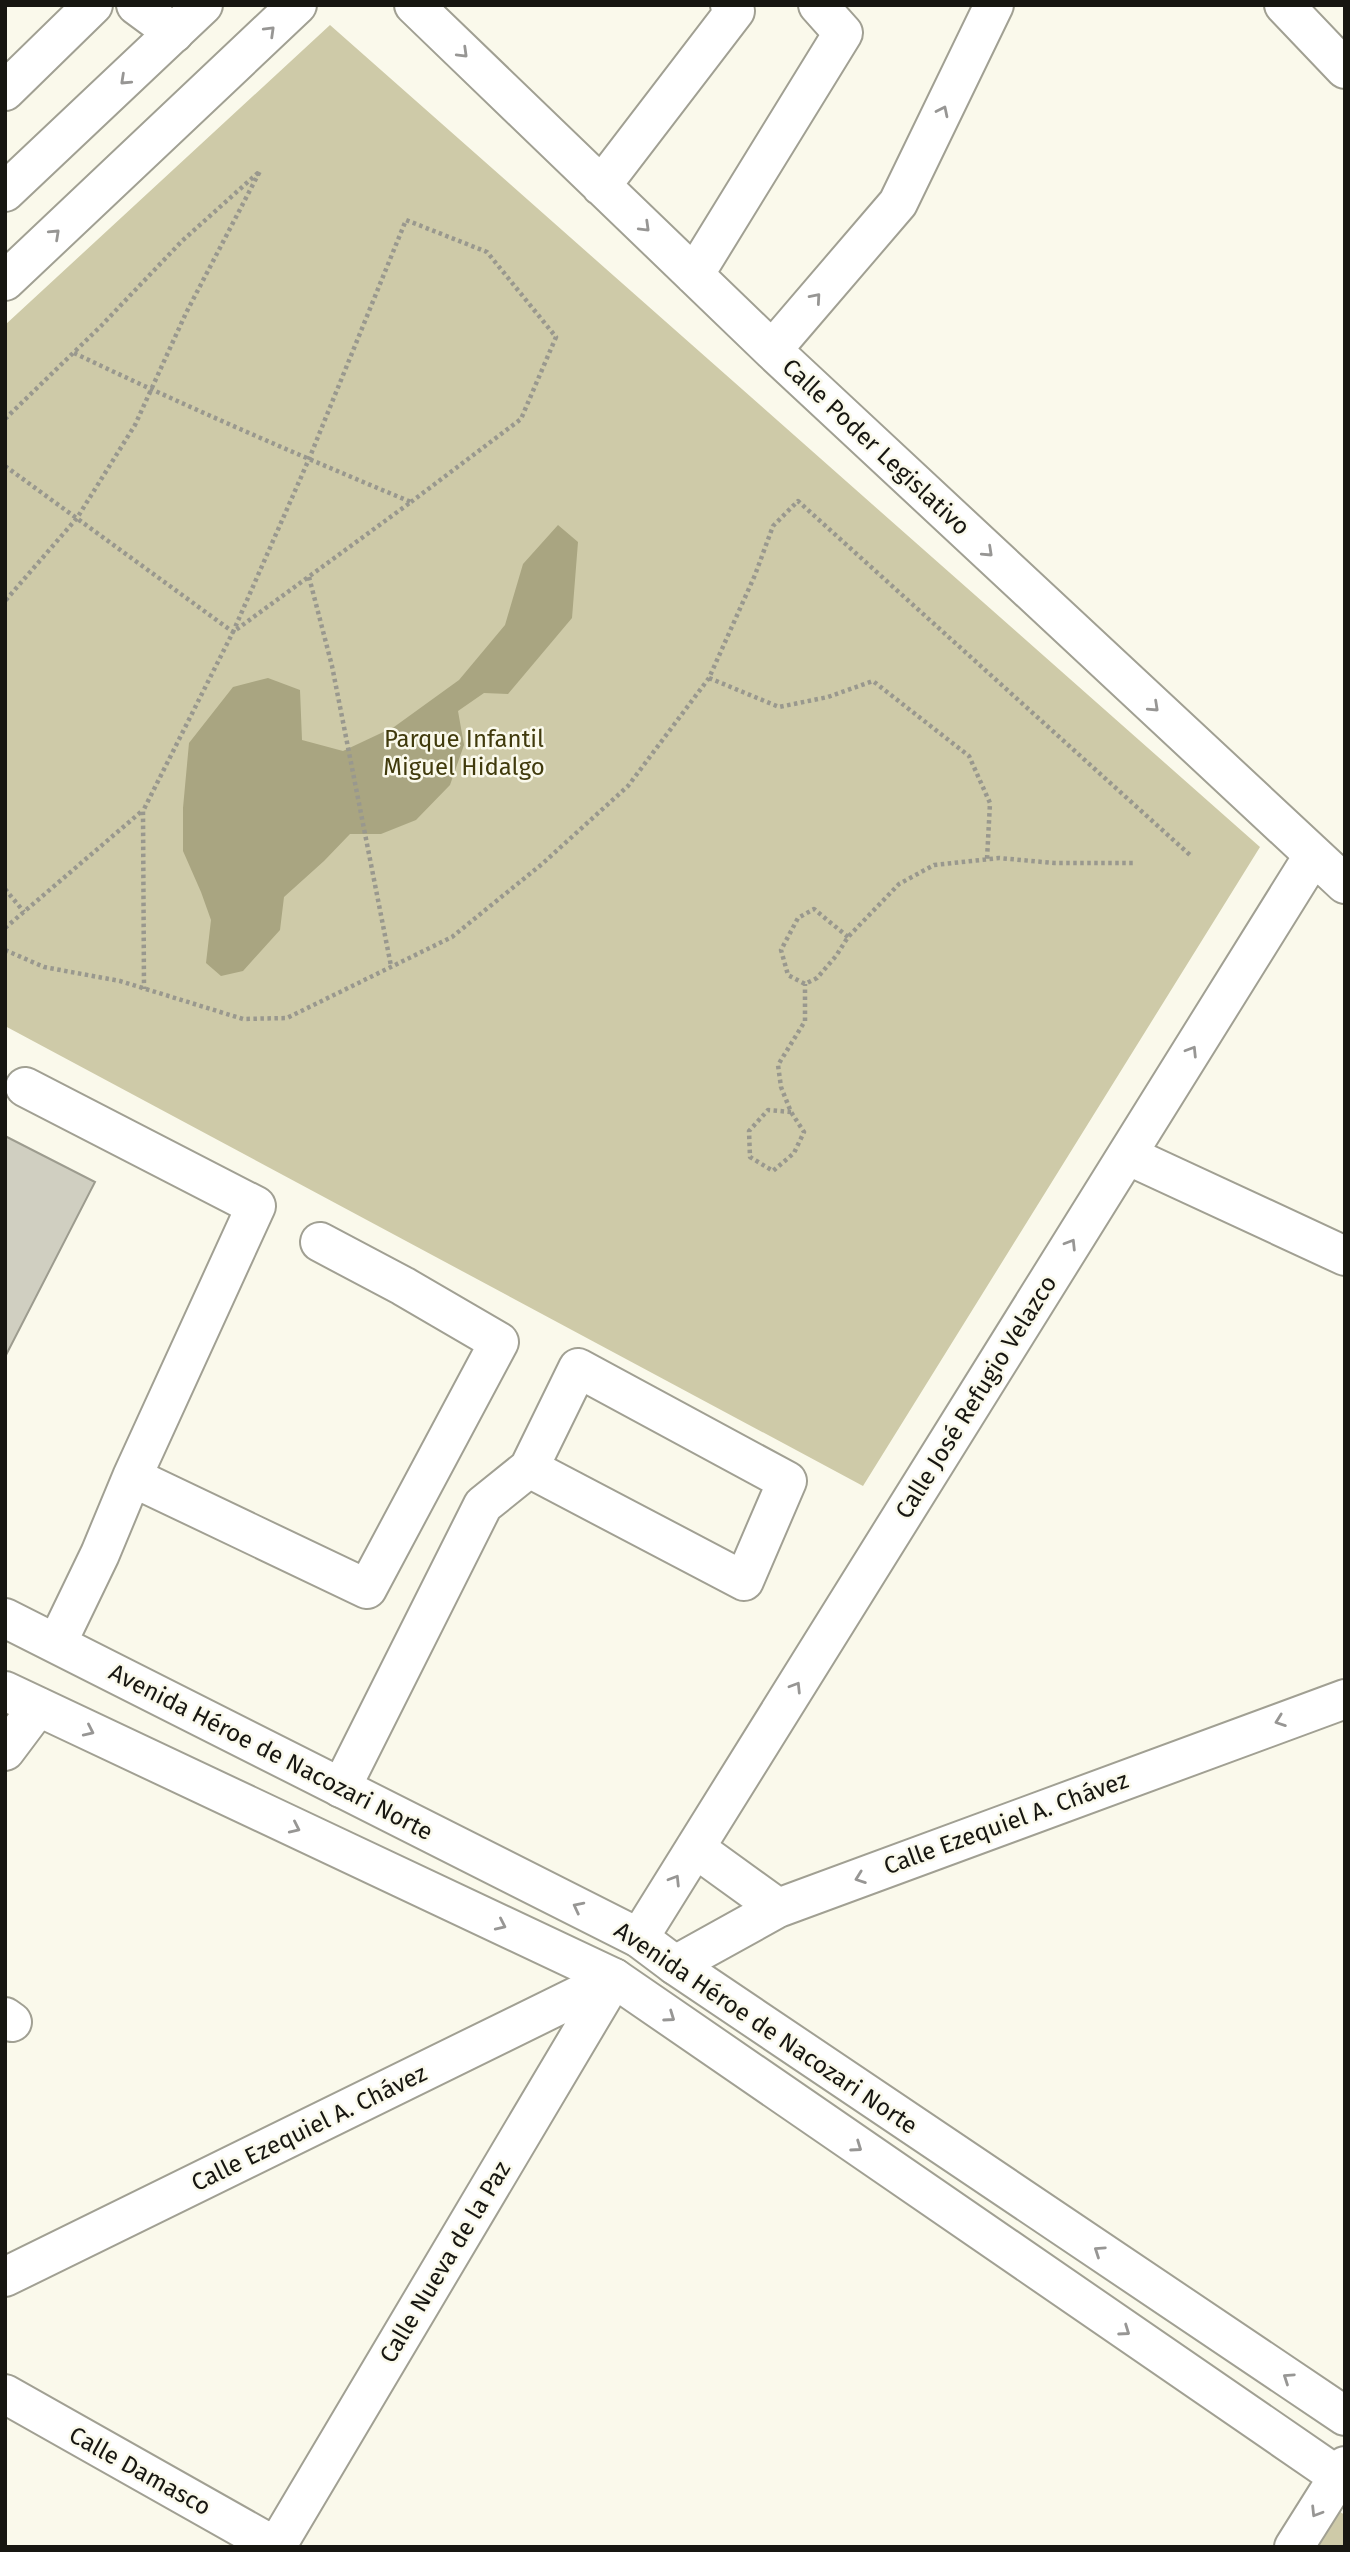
<svg xmlns="http://www.w3.org/2000/svg" width="1350" height="2552" viewBox="0 0 1350 2552" font-family="'Fira Sans',sans-serif">
  <style>
    .green { fill: #cecaa8 }
    .water { fill: #a9a581 }
    .building { fill: #d0cfc1; stroke: #9d9c8f; stroke-width: 2 }
    .lines { fill: none; stroke-linecap: round; stroke-linejoin: round }
    .minor-casing { stroke: #a1a093; stroke-width: 42 }
    .major-casing { stroke: #a1a093; stroke-width: 42 }
    .path { stroke: #99988e; stroke-width: 4.5; stroke-dasharray: 3.5 3.5; stroke-linecap: butt }
    .minor { stroke: #fff; stroke-width: 38 }
    .major { stroke: #fff; stroke-width: 38 }
    .oneway { stroke: #979694 }
    .labels { text-anchor: middle; stroke-width: 5; stroke-linejoin: round; paint-order: stroke }
    .street-label { font-size: 24px; fill: #171611; stroke: #faf9eb }
    .park-label { font-size: 24px; fill: #403a0c; stroke: #faf9eb }
  </style>
  <rect width="100%" height="100%" fill="#faf9eb"/>
  <!-- green -->
  <path class="green" d="M330,25L1260,847L863,1486L5,1026V325Z
    M1332,2507L1345,2515V2547H1308Z"/>
  <!-- water -->
  <path class="water" d="M558,525L578,542L572,618L508,694L484,693L458,711L464,745L450,785L416,820L381,834H350L324,861L284,897L280,930L243,971L221,976L206,963L211,920L201,892L183,851V808L189,743L233,687L268,678L300,690L302,740L343,751L394,727L459,680L505,625L523,564Z"/>
  <!-- building -->
  <path class="building" d="M5,1136L95,1182L5,1357Z"/>
  <g class="lines">
    <defs>
      <path id="minor" d="M136,5L174,33
        M414,5L772,350L1345,884
        M1284,5L1345,69
        M5,91L93,5
        M601,186L735,11L730,5
        M694,275L843,33L818,5
        M772,350L898,203L994,5
        M25,1087L256,1206L132,1477L100,1554L57,1643
        M1127,1155L1345,1256
        M132,1477L367,1589L499,1342L403,1286L320,1242
        M5,1751L38,1707
        M341,1788L483,1505L529,1468L578,1368L787,1481L744,1581L529,1468
        M695,1848L778,1908
        M639,1938L1313,856
        M675,1965L778,1908L1345,1699
        M5,2017L12,2022
        M5,2277L614,1978
        M5,2394L276,2547
        M276,2547L614,1978"/>
      <path id="major" d="M5,192L203,5
        M5,281L297,5
        M5,1618L639,1938L675,1965L1345,2416
        M5,1691L614,1978L1345,2481
        M1294,2547L1345,2466"/>
    </defs>
    <!-- minor casing -->
    <use href="#minor" class="minor-casing"/>
    <!-- major casing -->
    <use href="#major" class="major-casing"/>
    <!-- path -->
    <path class="path" d="M74,353C185,406 298,455 411,502L233,632L309,459L406,220L487,252L556,337L521,419L411,502
      M5,419L101,326L182,241L260,171L186,313L135,425L77,518L5,601
      M5,466L233,632L143,811L144,989
      M309,577L332,666L391,966
      M709,678L779,707L828,697L873,681L969,756L990,803L987,859
      M5,889L24,912
      M5,928L142,811
      M848,937L814,909L798,918L781,950L788,975L805,984L817,978L836,956L848,937L899,884L934,865L999,858L1054,863H1136
      M5,950L44,967L120,981L243,1019L287,1018L452,937L542,864L628,786L709,678L755,575L773,526L798,501L1190,855
      M791,1112L768,1110L749,1131L750,1157L773,1171L794,1153L804,1132L791,1112L781,1087L778,1065L805,1021V984"/>
    <!-- minor -->
    <use href="#minor" class="minor"/>
    <!-- major -->
    <use href="#major" class="major"/>
  </g>
  <!-- one-way arrows -->
  <defs><path id="oneway-chevron" d="M-2-3.5L2.5 0L-2 3.5" fill="none" stroke-width="1.6" stroke-linecap="round" stroke-linejoin="round" transform="scale(1.75)"/></defs>
  <g class="oneway">
    <use href="#oneway-chevron" transform="translate(270 31) rotate(-44)"/>
    <use href="#oneway-chevron" transform="translate(463 53) rotate(44)"/>
    <use href="#oneway-chevron" transform="translate(125 80) rotate(137)"/>
    <use href="#oneway-chevron" transform="translate(943 111) rotate(-64)"/>
    <use href="#oneway-chevron" transform="translate(645 227) rotate(44)"/>
    <use href="#oneway-chevron" transform="translate(55 234) rotate(-43)"/>
    <use href="#oneway-chevron" transform="translate(816 298) rotate(-49)"/>
    <use href="#oneway-chevron" transform="translate(988 552) rotate(43)"/>
    <use href="#oneway-chevron" transform="translate(1154 707) rotate(43)"/>
    <use href="#oneway-chevron" transform="translate(1192 1051) rotate(-58)"/>
    <use href="#oneway-chevron" transform="translate(1071 1244) rotate(-58)"/>
    <use href="#oneway-chevron" transform="translate(796 1687) rotate(-58)"/>
    <use href="#oneway-chevron" transform="translate(1280 1721) rotate(160)"/>
    <use href="#oneway-chevron" transform="translate(89 1731) rotate(25)"/>
    <use href="#oneway-chevron" transform="translate(295 1828) rotate(25)"/>
    <use href="#oneway-chevron" transform="translate(860 1878) rotate(160)"/>
    <use href="#oneway-chevron" transform="translate(675 1880) rotate(-58)"/>
    <use href="#oneway-chevron" transform="translate(578 1907) rotate(-153)"/>
    <use href="#oneway-chevron" transform="translate(501 1925) rotate(25)"/>
    <use href="#oneway-chevron" transform="translate(670 2017) rotate(35)"/>
    <use href="#oneway-chevron" transform="translate(857 2147) rotate(35)"/>
    <use href="#oneway-chevron" transform="translate(1099 2251) rotate(-146)"/>
    <use href="#oneway-chevron" transform="translate(1125 2331) rotate(35)"/>
    <use href="#oneway-chevron" transform="translate(1288 2378) rotate(-146)"/>
    <use href="#oneway-chevron" transform="translate(1316 2512) rotate(122)"/>
  </g>
  <g class="labels">
    <!-- street labels -->
    <g class="street-label">
      <text transform="translate(876 447) rotate(43)" y="8">Calle Poder Legislativo</text>
      <text transform="translate(976 1397) rotate(-58)" y="8">Calle José Refugio Velazco</text>
      <text transform="translate(271 1752) rotate(27)" y="8">Avenida Héroe de Nacozari Norte</text>
      <text transform="translate(1006 1823) rotate(-20)" y="8">Calle Ezequiel A. Chávez</text>
      <text transform="translate(766 2028) rotate(34)" y="8">Avenida Héroe de Nacozari Norte</text>
      <text transform="translate(309 2128) rotate(-26)" y="8">Calle Ezequiel A. Chávez</text>
      <text transform="translate(445 2262) rotate(-59)" y="8">Calle Nueva de la Paz</text>
      <text transform="translate(140 2471) rotate(29)" y="8">Calle Damasco</text>
    </g>
    <!-- park labels -->
    <g class="park-label">
      <text x="464" y="747">Parque Infantil<tspan x="464" dy="28">Miguel Hidalgo</tspan></text>
    </g>
  </g>
  <!-- border -->
  <rect width="1350" height="2552" fill="none" stroke="#171611" stroke-width="14"/>
</svg>
